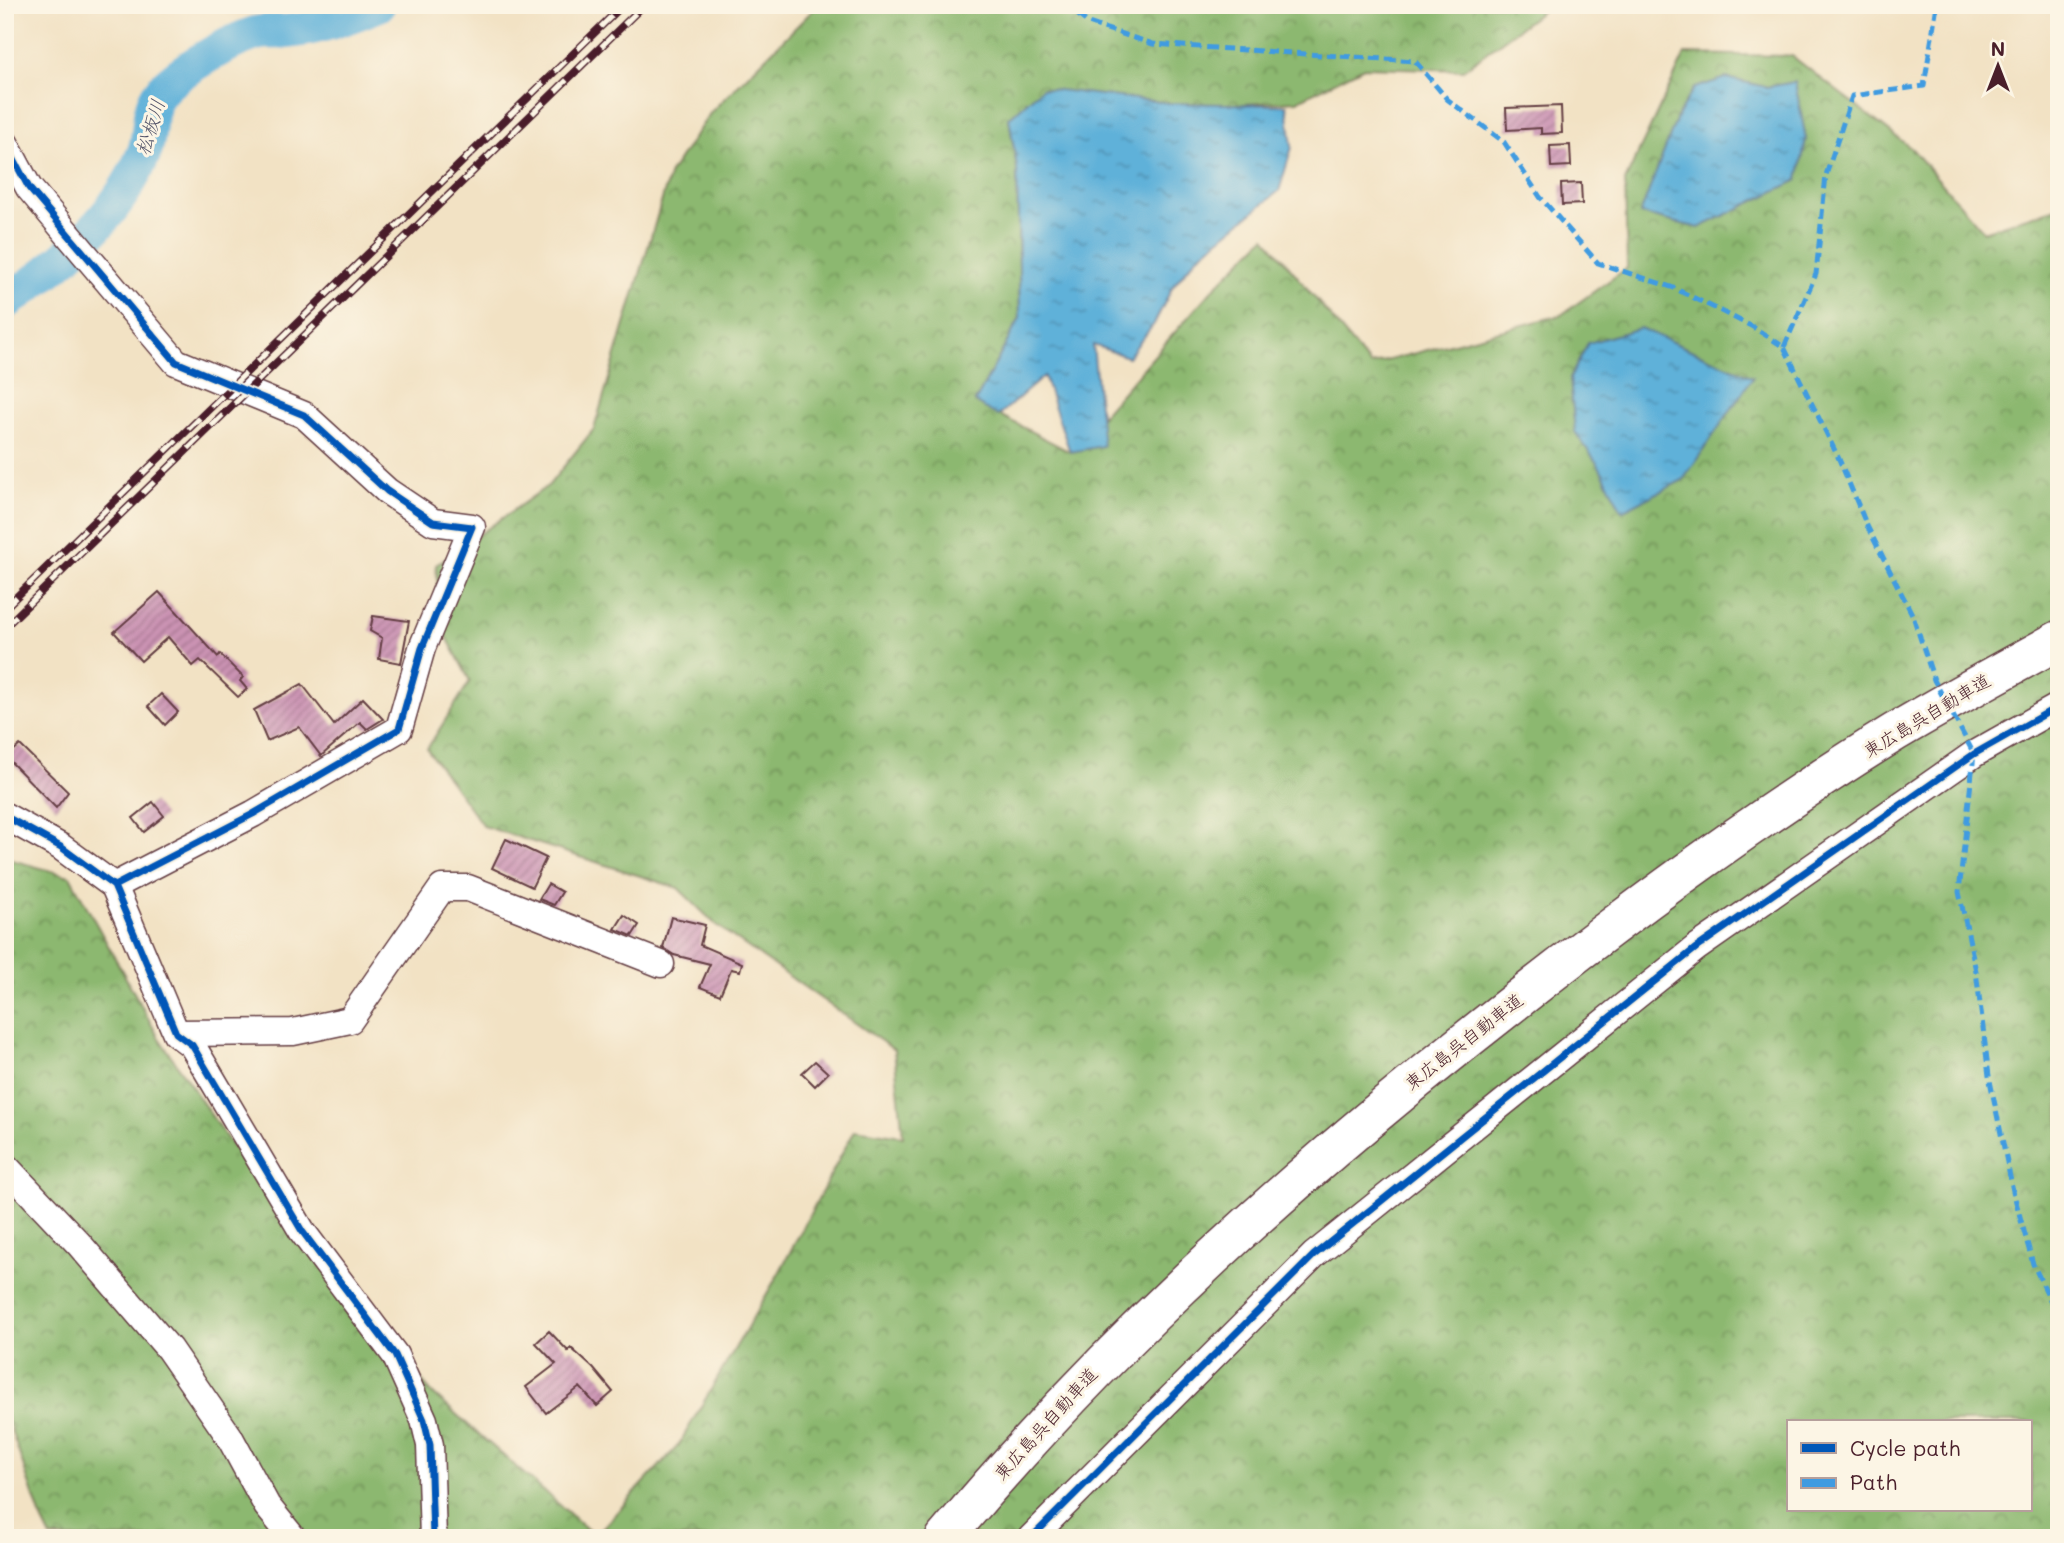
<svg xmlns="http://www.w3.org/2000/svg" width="2064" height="1543" viewBox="0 0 2064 1543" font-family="Mali,'Klee One',sans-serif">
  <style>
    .forest { fill: url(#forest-crowns); stroke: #6b6c4d; stroke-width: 2; fill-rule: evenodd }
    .water { fill: url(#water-ripples); stroke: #546882; stroke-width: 2 }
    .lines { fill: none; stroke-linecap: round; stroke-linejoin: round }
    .river { stroke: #5eb1d9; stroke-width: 35 }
    .building { fill: url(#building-hatch) }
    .minor-casing { stroke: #633c42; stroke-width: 29 }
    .highway-casing { stroke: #633c42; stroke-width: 41 }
    .minor { stroke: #fff; stroke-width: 26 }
    .highway { stroke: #fff; stroke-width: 38 }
    .rail-casing { stroke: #4a1f2b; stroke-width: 8 }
    .rail { stroke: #fcf5e5; stroke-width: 5; stroke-dasharray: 16; stroke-linecap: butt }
    .quiet { stroke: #409be1; stroke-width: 5; stroke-dasharray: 10 5; stroke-linecap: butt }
    .cycleway-casing { stroke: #fcf5e5; stroke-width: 11 }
    .cycleway { stroke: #0057b8; stroke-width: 7 }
    .labels { text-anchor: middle; stroke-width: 6; stroke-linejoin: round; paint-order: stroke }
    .street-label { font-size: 18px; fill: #4a1f2b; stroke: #fcf5e5 }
    .water-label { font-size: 19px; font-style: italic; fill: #515268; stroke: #fcf5e5 }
  </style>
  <defs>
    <pattern id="forest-crowns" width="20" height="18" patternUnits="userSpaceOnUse" patternTransform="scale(1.75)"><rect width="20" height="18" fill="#8cb86f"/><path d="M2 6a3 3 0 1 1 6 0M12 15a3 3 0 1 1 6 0" fill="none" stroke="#74955b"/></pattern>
    <pattern id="water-ripples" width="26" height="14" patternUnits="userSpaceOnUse" patternTransform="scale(1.75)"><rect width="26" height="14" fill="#5eb1d9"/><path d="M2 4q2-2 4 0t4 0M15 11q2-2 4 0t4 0" fill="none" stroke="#508fb0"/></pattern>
    <pattern id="building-hatch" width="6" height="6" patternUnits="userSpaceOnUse" patternTransform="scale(1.75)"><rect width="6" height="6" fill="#cb93b3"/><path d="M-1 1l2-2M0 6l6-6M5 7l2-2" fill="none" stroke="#a77792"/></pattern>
  </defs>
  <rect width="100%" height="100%" fill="#fcf5e5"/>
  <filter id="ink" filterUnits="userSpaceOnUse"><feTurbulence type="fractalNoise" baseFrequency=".0143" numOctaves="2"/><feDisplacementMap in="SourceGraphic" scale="14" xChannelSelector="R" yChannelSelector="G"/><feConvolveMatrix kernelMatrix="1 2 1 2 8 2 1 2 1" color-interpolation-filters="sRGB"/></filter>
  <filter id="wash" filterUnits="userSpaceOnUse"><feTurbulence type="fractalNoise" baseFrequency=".00686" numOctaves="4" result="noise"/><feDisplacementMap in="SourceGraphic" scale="28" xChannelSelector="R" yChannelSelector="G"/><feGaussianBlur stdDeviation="1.57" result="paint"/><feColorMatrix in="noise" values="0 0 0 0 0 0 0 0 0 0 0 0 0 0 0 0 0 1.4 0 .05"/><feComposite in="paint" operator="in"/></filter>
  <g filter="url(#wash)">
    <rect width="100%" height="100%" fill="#f2e2c4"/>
    <!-- forest -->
    <path class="forest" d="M818,5H1550L1463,70L1364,67L1297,101L1009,118L1017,168L1020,318L975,402L1070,452L1211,291L1265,237L1370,365L1561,315L1627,268L1625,181L1685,54L1792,56L1912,149L1983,231L2059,207V1538H51L40,1515L5,1412V858L70,876L159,1038L282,1220L432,1393L595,1536L678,1446L779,1273L855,1129L903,1136L894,1050L716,925L678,888L483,826L427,749L470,681L441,626L436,565L549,485L594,429L670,173L711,112ZM1789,1422H2031V1510H1789Z"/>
    <!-- water -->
    <path class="water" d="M1726,78L1766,87L1795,82L1806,139L1798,180L1699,228L1640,214L1678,115L1694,88Z
      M1042,88L1170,103L1287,105L1292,147L1279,191L1197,257L1173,286L1154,324L1128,357L1093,345L1103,446L1070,452L1044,376L998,416L975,402L1020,318L1017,168L1009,118Z
      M1640,328L1753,377L1683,480L1622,511L1599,466L1575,432L1570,378L1588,343Z"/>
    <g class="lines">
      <!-- river -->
      <path class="river" d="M5,303C61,264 117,219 144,153C152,134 146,109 160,92C176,72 229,42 254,34C265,30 279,33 291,31C321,28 350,16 378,5"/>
    </g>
    <g id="blocks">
      <!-- building -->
      <path class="building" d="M1561,106L1562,133L1541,134V128L1507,130L1506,108Z
        M1570,145L1571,166L1551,167L1550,146Z
        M1581,183L1582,204L1562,205L1561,184Z
        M159,592L218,657L220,654L243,677L240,681L247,689L238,697L200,660L193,666L168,637L141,661L114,632Z
        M373,616L409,621L401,663L379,659L382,638L370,631Z
        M302,684L334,725L363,698L383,719L367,729L360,722L321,756L299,727L267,741L254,710Z
        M161,694L178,712L165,725L148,706Z
        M20,745L68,792L56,808L6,757Z
        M153,802L164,816L144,832L133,818Z
        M506,839L546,858L532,887L492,868Z
        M548,884L562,892L554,905L539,899Z
        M624,915L639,925L632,936L615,929Z
        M671,917L705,925L700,945L742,963L740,971L731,969L720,995L700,987L710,964L674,955L663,948Z
        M815,1061L828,1073L815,1086L802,1073Z
        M549,1331L568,1351L571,1348L593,1368L613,1392L597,1406L580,1387L546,1413L526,1387L556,1364L536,1343Z"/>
    </g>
  </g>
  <g filter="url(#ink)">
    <use href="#blocks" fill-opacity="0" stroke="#633c42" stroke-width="2"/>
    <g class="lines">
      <defs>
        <path id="minor" d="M5,143L29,188L176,362L304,415L387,491L433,522L472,527L422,648L399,729L253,814L114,886
          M5,816L61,847L114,886L176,1033L192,1045L302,1231L395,1355L424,1420L430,1445L433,1538
          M176,1033L293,1032L350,1020L442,888H468L661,964
          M5,1166L79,1244L169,1349L229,1436L267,1506L293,1538
          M1031,1538L1314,1255L1696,948L1974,754L2059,706"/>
        <path id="highway" d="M945,1538C1113,1337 1301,1169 1507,1008C1631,910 1760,815 1895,732C1949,700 2004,670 2059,640"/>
      </defs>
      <!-- minor casing -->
      <use href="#minor" class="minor-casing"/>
      <!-- highway casing -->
      <use href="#highway" class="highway-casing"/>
      <!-- minor -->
      <use href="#minor" class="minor"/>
      <!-- highway -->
      <use href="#highway" class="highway"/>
      <defs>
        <path id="rail" d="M5,608L623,5
          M5,627L644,5"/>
      </defs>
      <!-- rail casing -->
      <use href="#rail" class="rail-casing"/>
      <!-- rail -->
      <use href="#rail" class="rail"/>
      <!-- quiet -->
      <path class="quiet" d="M1066,5L1088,23L1153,44L1415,61L1447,99L1504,142L1540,197L1598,263L1674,288L1753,327L1784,347L1839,459L1867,526L1913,616L1934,680L1974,754L1959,892L1976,971L1989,1076L2013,1191L2033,1264L2059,1318
        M1784,347L1816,274L1826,175L1852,96L1924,86L1937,5"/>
      <defs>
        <path id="cycleway" d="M5,143L29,188L176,362L304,415L387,491L433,522L472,527L422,648L399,729L253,814L114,886
          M5,816L61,847L114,886L176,1033L192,1045L302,1231L395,1355L424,1420L430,1445L433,1538
          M1031,1538L1314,1255L1696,948L1974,754L2059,706"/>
      </defs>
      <!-- cycleway casing -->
      <use href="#cycleway" class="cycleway-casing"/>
      <!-- cycleway -->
      <use href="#cycleway" class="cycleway"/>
    </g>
  </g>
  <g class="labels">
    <!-- street labels -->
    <g class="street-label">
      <text transform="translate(1927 716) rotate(-31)" y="6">東広島呉自動車道</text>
      <text transform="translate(1464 1042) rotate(-38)" y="6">東広島呉自動車道</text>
      <text transform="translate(1046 1424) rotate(-48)" y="6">東広島呉自動車道</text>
    </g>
    <!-- water labels -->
    <g class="water-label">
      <text transform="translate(150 127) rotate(-73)" y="7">松板川</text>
    </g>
  </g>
  <!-- margin -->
  <rect width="2064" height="1543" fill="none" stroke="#fcf5e5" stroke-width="28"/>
  <!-- legend -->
  <rect x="1787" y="1420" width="245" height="91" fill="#fcf5e5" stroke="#b59f9b" stroke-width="2"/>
  <rect x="1801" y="1443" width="35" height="10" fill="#0057b8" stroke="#b59f9b" stroke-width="2"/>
  <text x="1850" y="1456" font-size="21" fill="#4a1f2b">Cycle path</text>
  <rect x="1801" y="1478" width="35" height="10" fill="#409be1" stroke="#b59f9b" stroke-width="2"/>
  <text x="1850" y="1490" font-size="21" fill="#4a1f2b">Path</text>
  <!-- north arrow -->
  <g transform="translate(1998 66)" stroke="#fcf5e5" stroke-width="5" paint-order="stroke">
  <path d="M0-5L12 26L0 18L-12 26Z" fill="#4a1f2b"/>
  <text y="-10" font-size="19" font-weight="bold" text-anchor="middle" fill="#4a1f2b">N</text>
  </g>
</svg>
